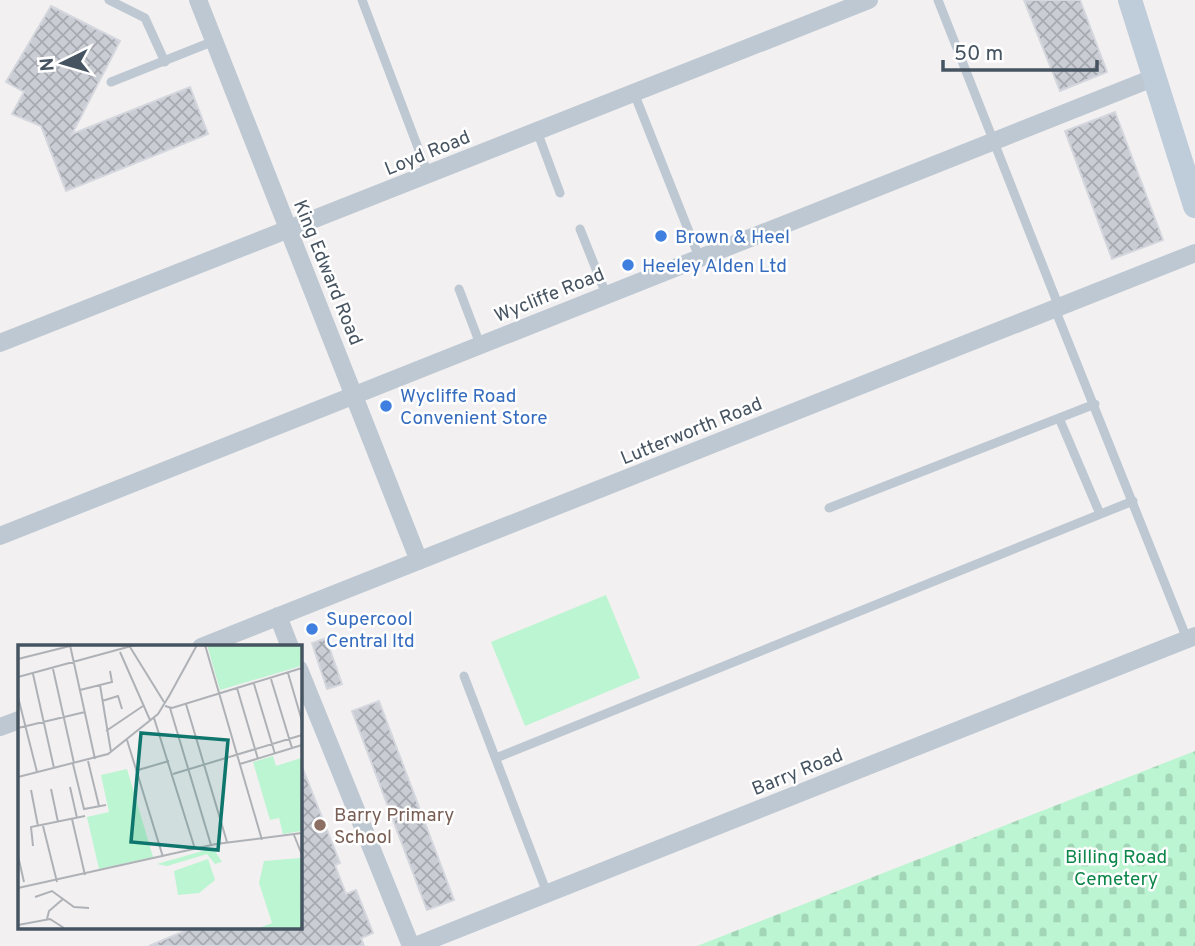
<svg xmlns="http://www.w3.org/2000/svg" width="1195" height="946" viewBox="0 0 1195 946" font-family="Overpass,sans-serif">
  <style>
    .cemetery { fill: url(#cemetery-stones) }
    .pitch { fill: #bbf5d1 }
    .building { fill: url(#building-cross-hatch); stroke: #d4d7dd; stroke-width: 2 }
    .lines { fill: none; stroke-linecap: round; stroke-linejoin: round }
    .lane { stroke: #bdc8d2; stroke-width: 9 }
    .street { stroke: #bdc8d2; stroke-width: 18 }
    .secondary { stroke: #bfccda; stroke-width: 24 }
    .shop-dot { fill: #3f7fe0; stroke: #fff; stroke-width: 2.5 }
    .education-dot { fill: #8d6e63; stroke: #fff; stroke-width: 2.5 }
    .labels { text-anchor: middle; stroke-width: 5; stroke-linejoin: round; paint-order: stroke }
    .street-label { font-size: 19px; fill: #465461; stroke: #fff }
    .shop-label { font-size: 19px; fill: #366cbe; stroke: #fff; text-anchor: start }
    .education-label { font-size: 19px; fill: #785e54; stroke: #fff; text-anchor: start }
    .park-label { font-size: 19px; fill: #0c8749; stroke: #fff }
    .inset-road { fill: none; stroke: #aeb2b7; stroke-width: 2 }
    .view { fill: #0f766e; fill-opacity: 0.15; stroke: #0f766e; stroke-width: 3.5 }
    .inset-edge { fill: none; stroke: #465461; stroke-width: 3.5 }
  </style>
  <defs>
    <pattern id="cemetery-stones" width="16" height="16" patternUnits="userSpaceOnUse" patternTransform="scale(1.75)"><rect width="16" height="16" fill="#bbf5d1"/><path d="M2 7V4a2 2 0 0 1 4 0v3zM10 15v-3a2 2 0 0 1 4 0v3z" fill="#a2d4b6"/></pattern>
    <pattern id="building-cross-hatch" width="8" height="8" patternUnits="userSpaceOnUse" patternTransform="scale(1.75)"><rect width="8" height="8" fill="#cacdd4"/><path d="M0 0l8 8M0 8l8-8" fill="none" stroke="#a6a9af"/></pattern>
  </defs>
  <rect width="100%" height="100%" fill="#f3f0f1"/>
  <!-- cemetery -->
  <path class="cemetery" d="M1195,751V946H697Z"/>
  <!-- pitch -->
  <path class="pitch" d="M606,595L640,678L525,726L491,642Z"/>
  <!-- building -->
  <path class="building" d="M1024,0H1080L1107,72L1060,91Z
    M51,6L120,41L72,134L190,87L208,134L66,191L41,126L12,114L24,92L6,82Z
    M1115,112L1163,240L1112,259L1065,131Z
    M326,638L342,684L327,689L312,643Z
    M379,701L454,900L427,910L352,711Z
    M299,759L340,863L335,865L346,894L356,890L373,933L361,938L364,946H149L194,927H299Z"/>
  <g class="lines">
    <!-- lane -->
    <path class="lane" d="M109,0L145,18L165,62
      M362,0L428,174
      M938,0L1059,307
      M111,82L214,41
      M634,93L699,257
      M537,131L560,193
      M580,229L606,294
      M459,289L480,344
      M1055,309L1187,639
      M1059,418L1100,514
      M829,508L1095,404
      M464,676L547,893
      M496,758L1133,501"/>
    <!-- street -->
    <path class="street" d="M198,0L419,561
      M0,343L869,0
      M0,536L1153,78
      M278,616L290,647
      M201,647L1195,253
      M299,669L411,946
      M0,727L19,720
      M415,946L1195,636"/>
    <!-- secondary -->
    <path class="secondary" d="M1130,0L1195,206"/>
  </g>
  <!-- markers -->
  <g class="shop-dot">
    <circle cx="661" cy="236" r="7"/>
    <circle cx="628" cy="265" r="7"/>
    <circle cx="386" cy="406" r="7"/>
    <circle cx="312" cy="629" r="7"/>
  </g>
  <circle class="education-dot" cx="320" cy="825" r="7"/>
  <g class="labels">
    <!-- street labels -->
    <g class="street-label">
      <text transform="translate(427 152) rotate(-22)" y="7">Loyd Road</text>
      <text transform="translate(329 272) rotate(68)" y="7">King Edward Road</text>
      <text transform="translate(549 294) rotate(-22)" y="7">Wycliffe Road</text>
      <text transform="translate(691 430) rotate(-22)" y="7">Lutterworth Road</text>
      <text transform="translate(797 771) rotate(-22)" y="7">Barry Road</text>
    </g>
    <!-- shop labels -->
    <g class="shop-label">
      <text x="675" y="243">Brown &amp; Heel</text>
      <text x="642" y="272">Heeley Alden Ltd</text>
      <text x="400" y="402">Wycliffe Road<tspan x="400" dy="22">Convenient Store</tspan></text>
      <text x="326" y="625">Supercool<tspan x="326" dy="22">Central ltd</tspan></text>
    </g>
    <!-- education labels -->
    <g class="education-label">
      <text x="334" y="821">Barry Primary<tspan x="334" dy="22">School</tspan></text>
    </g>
    <!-- park labels -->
    <g class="park-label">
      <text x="1116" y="863">Billing Road<tspan x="1116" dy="22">Cemetery</tspan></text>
    </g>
  </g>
  <!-- overview -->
  <g transform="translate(18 645)">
    <rect width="284" height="284" fill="#f3f0f1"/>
    <path d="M195,203L204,217L197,219L189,209L149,221L139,219Z" fill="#bbf5d1"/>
    <path d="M109,124L135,212L81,224L69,172L91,167L83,130Z" fill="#bbf5d1"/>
    <path d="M189,0H283V21L202,45ZM255,111L258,121L283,113V186L265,189L261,173L252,175L235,117ZM283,213V283H241L254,278L241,238L246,216ZM190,214L197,235L181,248L160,250L156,226Z" fill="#bbf5d1"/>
    <path d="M250,121H279L283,182L277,184L273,154L249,150L244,131Z" fill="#bbf5d1"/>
    <path class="inset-road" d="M52,0L77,114M187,0L244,195M112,2L146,57M102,7L132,75M0,14L52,1M35,24L56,118M270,28L284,76M15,29L36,123M0,32L117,0M253,34L274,103M236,39L257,109M82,40L93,107M219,43L240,114M62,45L94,37L92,26M0,52L19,127M150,53L179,0M84,56L100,51L104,64M168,59L209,197M147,61L154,63L284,23M152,63L193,200M136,73L177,204M0,83L67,67M88,86L125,61M109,95L145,212M70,116L81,161M55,119L66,164L88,160M222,119L284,100M120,125L151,116M155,129L284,90M0,132L90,109L140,69L151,51M52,142L59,173M33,144L40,177M13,145L20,181M54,174L67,230M25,181L39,237M276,190L284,210M15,201L13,182L67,171M0,211L6,237M0,243L198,199L284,188M17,252L34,246L56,262L71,263M29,274L31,266L45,254M0,280L32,274L46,283"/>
    <path class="view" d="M123,88L210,95L200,205L113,197Z"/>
    <rect width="284" height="284" class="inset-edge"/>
  </g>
  <!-- north arrow -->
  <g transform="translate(63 63) rotate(265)" stroke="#ffffff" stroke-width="5" paint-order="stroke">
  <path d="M0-5L12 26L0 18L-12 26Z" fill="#465461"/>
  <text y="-10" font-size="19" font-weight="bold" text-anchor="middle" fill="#465461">N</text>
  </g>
  <!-- scale -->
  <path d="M943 60v10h154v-10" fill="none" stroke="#465461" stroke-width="3.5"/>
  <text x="954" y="60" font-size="21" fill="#465461" stroke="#ffffff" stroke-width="5" paint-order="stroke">50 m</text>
</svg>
